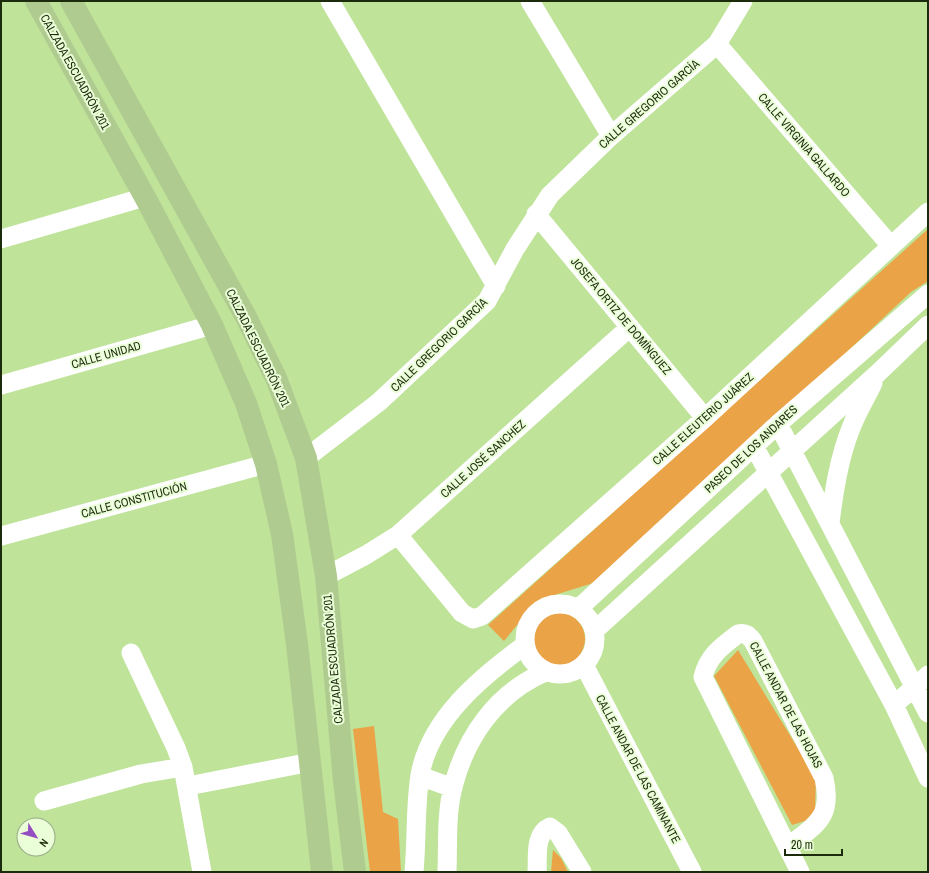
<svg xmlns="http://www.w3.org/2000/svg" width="929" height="873" viewBox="0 0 929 873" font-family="'Archivo Narrow',sans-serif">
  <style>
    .green { fill: #eaa347 }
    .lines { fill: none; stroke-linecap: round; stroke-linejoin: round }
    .street { stroke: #fff; stroke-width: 19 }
    .primary { stroke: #b0cb90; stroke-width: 22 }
    .labels { text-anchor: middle; stroke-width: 4; stroke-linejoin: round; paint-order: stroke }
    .street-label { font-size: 12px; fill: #1d2b0d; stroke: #eafed8 }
  </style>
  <rect width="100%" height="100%" fill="#bee399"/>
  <!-- green -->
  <path class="green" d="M928,229V281L911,292L603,580L548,597L522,619L504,641L488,625Z
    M531 639a27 27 0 1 1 54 0a27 27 0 1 1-54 0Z
    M738,650L816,778L815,811L805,821L792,825L714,676Z
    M374,726L383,812L398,819L401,872H370L353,729Z
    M553,850L561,858L568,872H551Z"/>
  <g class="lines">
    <!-- street -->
    <path class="street" d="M330,1L496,286
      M530,1L611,136
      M717,44L891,246
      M536,214L705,418
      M1,239L145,197
      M1,385L212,325
      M778,424L928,713
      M754,446L894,705L928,778
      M306,458L379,402L487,301L515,249L550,195L611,136L717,44L743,1
      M830,523C834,491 839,458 851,428C857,412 866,398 873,383
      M398,535L462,613L473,619L482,616L705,418L928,212
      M1,536L266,464
      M326,576L366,555L398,535L630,327
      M525 639a35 35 0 1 1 70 0a35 35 0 1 1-70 0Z
      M578,609L778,424L928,294
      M594,631L878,373L928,325
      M131,653L176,748L183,767L202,872
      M584,665L692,872
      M894,705L928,675
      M420,776L453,788
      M188,786L311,762
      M44,801L141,774L183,767
      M788,847C816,824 833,818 824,778L753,641C749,636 746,632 738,634C722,646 708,656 703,677L800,872
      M414,872C417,840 415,807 420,775C430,719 481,677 525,645
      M447,872C448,844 446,814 453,787C466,736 497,693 545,672
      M537,872C538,857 534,834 550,827L558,833L582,872"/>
    <!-- primary -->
    <path class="primary" d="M36,1L145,197L212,325L246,403L266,464L282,534L297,644L322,872
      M71,1L246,317L276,378L306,458L326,576L344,781L355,872"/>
  </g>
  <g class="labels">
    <!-- street labels -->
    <g class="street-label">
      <text transform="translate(75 72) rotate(61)" y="4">CALZADA ESCUADRÓN 201</text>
      <text transform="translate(649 104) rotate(-41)" y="4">CALLE GREGORIO GARCÍA</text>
      <text transform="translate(804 145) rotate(49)" y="4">CALLE VIRGINIA GALLARDO</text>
      <text transform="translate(621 316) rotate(50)" y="4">JOSEFA ORTIZ DE DOMÍNGUEZ</text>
      <text transform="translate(439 345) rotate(-44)" y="4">CALLE GREGORIO GARCÍA</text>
      <text transform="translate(258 348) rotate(64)" y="4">CALZADA ESCUADRÓN 201</text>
      <text transform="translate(106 355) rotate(-16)" y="4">CALLE UNIDAD</text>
      <text transform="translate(703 419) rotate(-42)" y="4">CALLE ELEUTERIO JUÁREZ</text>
      <text transform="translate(751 449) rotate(-43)" y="4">PASEO DE LOS ANDARES</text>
      <text transform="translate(483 459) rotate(-42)" y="4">CALLE JOSÉ SANCHEZ</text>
      <text transform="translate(134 500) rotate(-15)" y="4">CALLE CONSTITUCIÓN</text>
      <text transform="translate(333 659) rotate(-95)" y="4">CALZADA ESCUADRÓN 201</text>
      <text transform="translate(786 705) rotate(62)" y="4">CALLE ANDAR DE LAS HOJAS</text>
      <text transform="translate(638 769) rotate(62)" y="4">CALLE ANDAR DE LAS CAMINANTE</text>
    </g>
  </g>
  <!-- border -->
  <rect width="929" height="873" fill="none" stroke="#1d2b0d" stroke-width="4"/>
  <!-- north arrow -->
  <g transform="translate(36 837) rotate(127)"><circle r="19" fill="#eafed8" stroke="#98aa87"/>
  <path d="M0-3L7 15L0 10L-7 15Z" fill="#954ec2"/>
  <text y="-6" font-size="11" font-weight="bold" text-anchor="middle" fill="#1d2b0d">N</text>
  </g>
  <!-- scale -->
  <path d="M785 849v6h57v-6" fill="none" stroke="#1d2b0d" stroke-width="2"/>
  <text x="791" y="849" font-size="12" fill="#1d2b0d" stroke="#eafed8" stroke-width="3" paint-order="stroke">20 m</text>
</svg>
